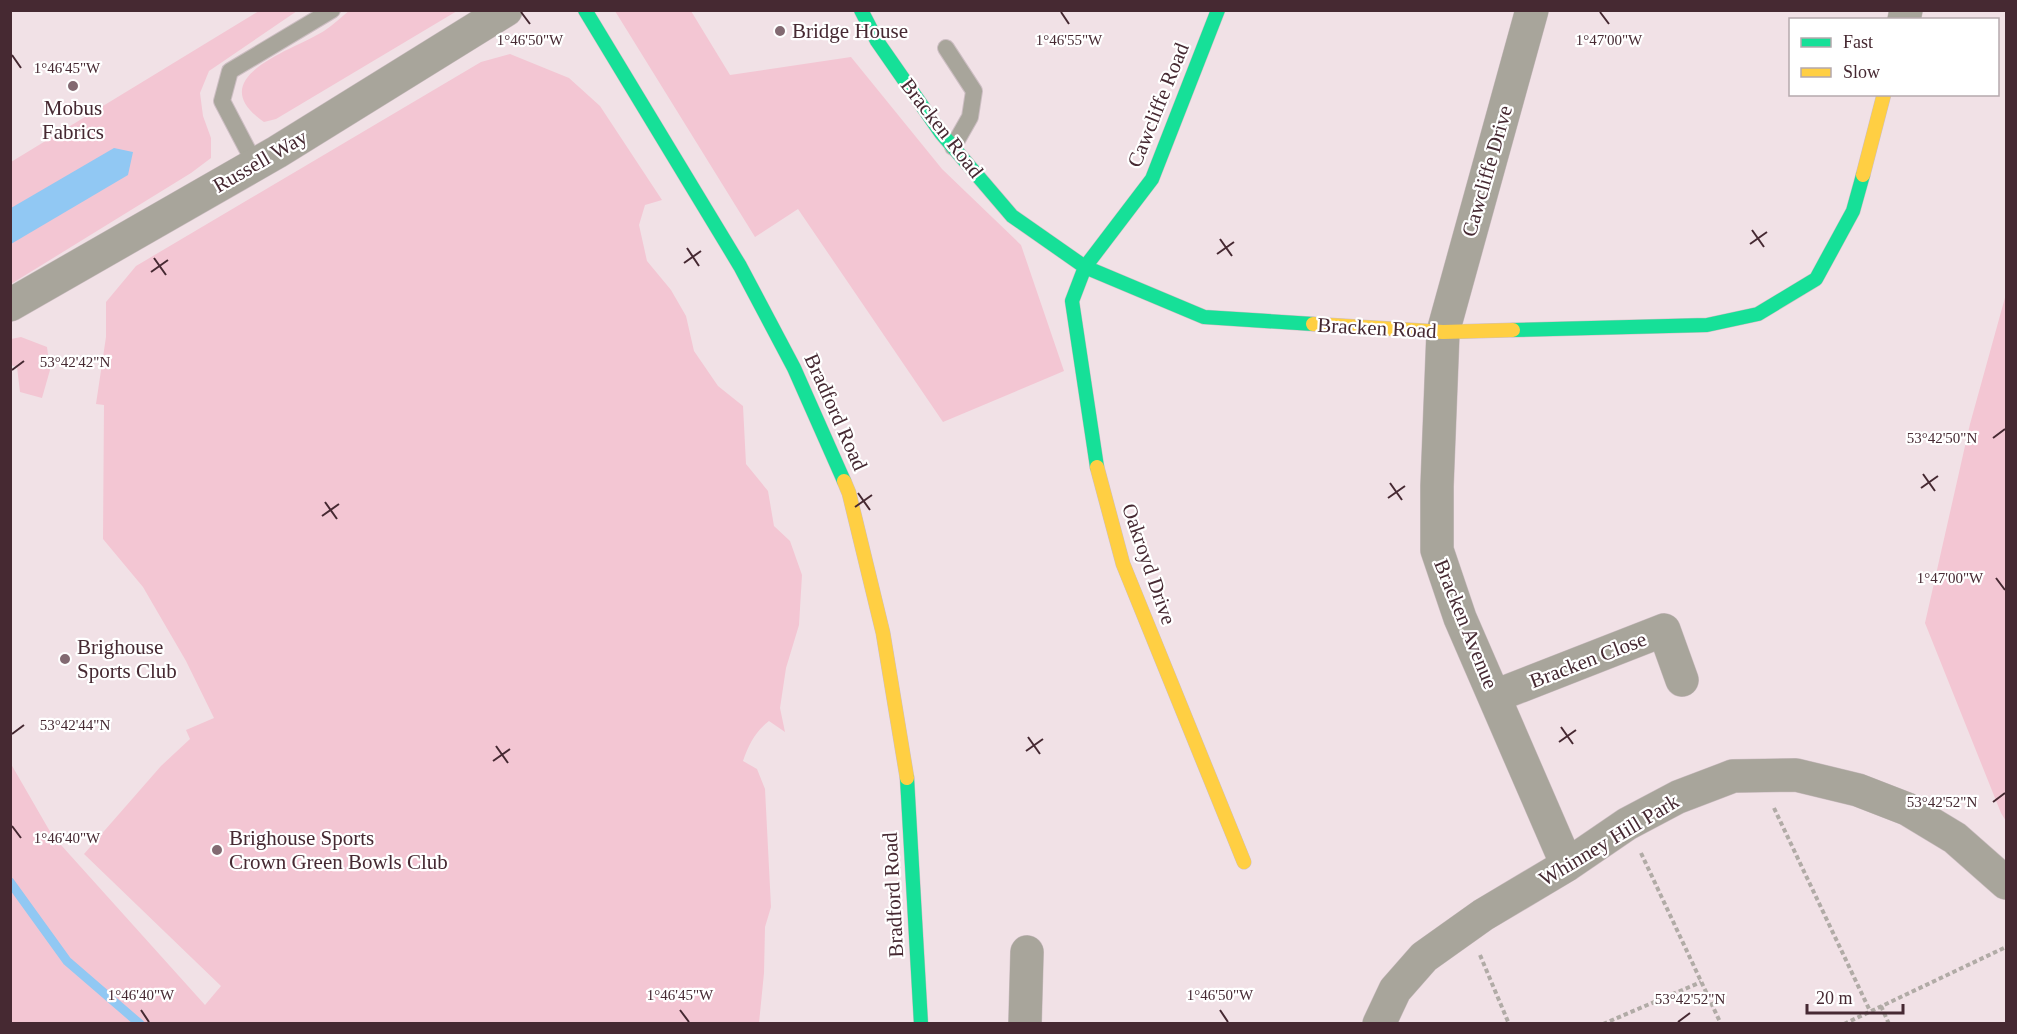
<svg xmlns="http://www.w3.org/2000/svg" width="2017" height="1034" viewBox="0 0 2017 1034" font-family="Georgia,serif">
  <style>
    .green { fill: #f3c6d3 }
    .water { fill: #91c8f3 }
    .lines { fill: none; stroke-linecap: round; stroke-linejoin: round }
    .stream { stroke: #91c8f3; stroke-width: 9 }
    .lane-casing { stroke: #cdbec3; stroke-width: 18 }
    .street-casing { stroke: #cdbec3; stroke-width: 34 }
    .fast-casing { stroke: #cdbec3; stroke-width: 15 }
    .slow-casing { stroke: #cdbec3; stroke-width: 15 }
    .path { stroke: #b1aba6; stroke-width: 4; stroke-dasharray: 4.5 3; stroke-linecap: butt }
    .lane { stroke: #a8a59b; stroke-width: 16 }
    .street { stroke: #a8a59b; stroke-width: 33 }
    .fast { stroke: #16e098; stroke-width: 14 }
    .slow { stroke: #ffcf43; stroke-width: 14 }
    .ticks { fill: none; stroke: #462932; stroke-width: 2 }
    .poi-dot { fill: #826971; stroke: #fff; stroke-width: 2 }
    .labels { text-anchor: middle; stroke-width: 4.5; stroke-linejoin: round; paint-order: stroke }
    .poi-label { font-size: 21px; fill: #462932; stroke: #fff; text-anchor: start }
    .street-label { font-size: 21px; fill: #462932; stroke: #fff }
    .ticks-label { font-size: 15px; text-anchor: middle; fill: #462932; stroke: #fff; stroke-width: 4.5; stroke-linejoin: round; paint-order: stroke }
  </style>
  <rect width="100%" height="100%" fill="#f1e1e6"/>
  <!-- green -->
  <path class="green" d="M350,10L457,11L276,119L264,122C200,77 292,51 324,31C333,25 341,17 350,10Z
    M259,11H297L209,71L200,93L203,116L211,138V158L191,173L11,284V162Z
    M615,11H691L730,75L851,57L942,169L1021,245L1064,371L943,422L798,209L755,237Z
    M510,54L569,78L600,106L662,200L645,205L639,225L647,261L671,290L686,316L694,351L718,386L743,406L746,464L768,491L774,526L790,541L802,575L799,625L786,668L780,708L785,732L769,721C755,732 749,744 743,761L757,769L765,789L771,907L765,927L764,973L759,1023H11V764L52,835L205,1005L221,986L84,854L161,766L190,739L186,730L214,718L186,661L143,587L103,539L104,405L96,404L106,337V302L136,266L481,62Z
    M2006,294V821L2001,813L1925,623L1970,424Z
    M21,337L47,347L50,370L42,398L20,392L17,367L11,365V339Z"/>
  <!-- water -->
  <path class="water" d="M114,148L133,152L128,175L11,244V208Z"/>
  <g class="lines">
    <!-- stream -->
    <path class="stream" d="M10,882L67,961L140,1024"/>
    <defs>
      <path id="lane" d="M946,48L974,91L970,117L953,147
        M255,164L222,101L230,71L332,10"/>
      <path id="street" d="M1532,10L1443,332L1437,486V550L1460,618L1567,865
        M1904,20L1906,10
        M10,305L277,152L506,10
        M1495,696L1664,630L1682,680
        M1025,1024L1027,952
        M1379,1024L1395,990L1424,957L1483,915L1567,865L1627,824L1678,797L1733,776L1796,775L1858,790L1907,809L1955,838L2006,883"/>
      <path id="fast" d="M585,10L740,266L794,368L844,481
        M861,10L877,41L941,133L1012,216L1085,267L1204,317L1313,324
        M1513,330L1707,325L1758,314L1816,279L1853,211L1863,175
        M1097,467L1072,301L1085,267L1152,179L1218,10
        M907,778L921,1024"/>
      <path id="slow" d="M1863,175L1884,94
        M1313,324L1443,332L1513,330
        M1097,467L1123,564L1244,862
        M844,481L849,493L883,633L907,778"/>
    </defs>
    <!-- lane casing -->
    <use href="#lane" class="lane-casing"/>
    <!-- street casing -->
    <use href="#street" class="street-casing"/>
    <!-- fast casing -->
    <use href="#fast" class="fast-casing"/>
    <!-- slow casing -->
    <use href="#slow" class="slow-casing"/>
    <!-- path -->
    <path class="path" d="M1774,808L1870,1011
      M1641,853L1721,1024
      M1480,955L1509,1024
      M1881,1006L1889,1024
      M1603,1024L1701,982
      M1844,1024L2006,947"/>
    <!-- lane -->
    <use href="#lane" class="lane"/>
    <!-- street -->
    <use href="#street" class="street"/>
    <!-- fast -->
    <use href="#fast" class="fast"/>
    <!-- slow -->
    <use href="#slow" class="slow"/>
  </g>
  <!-- ticks -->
  <path class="ticks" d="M521,12L530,24M1061,12L1069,24M1600,12L1609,24M12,55L21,68M1752,230L1764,247M1220,239L1232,256M1750,244L1767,232M687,248L699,266M1217,254L1234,242M154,258L166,275M684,263L701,251M151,272L168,260M12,370L24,361M1993,438L2005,429M1923,474L1935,491M1390,483L1402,500M1921,488L1938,476M858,493L870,510M1388,498L1405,486M325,502L337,519M855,507L872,495M322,516L339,504M1996,578L2005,590M1561,727L1573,744M12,734L24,725M1028,737L1040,754M1559,742L1576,730M496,746L508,763M1026,751L1043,739M493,761L510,749M1993,802L2005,793M12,826L21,838M141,1010L149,1022M680,1010L689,1022M1220,1010L1228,1022M1678,1022L1690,1013"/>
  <!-- markers -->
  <g class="poi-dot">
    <circle cx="780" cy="31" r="6"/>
    <circle cx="73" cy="86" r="6"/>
    <circle cx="65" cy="659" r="6"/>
    <circle cx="217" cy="850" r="6"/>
  </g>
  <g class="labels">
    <!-- poi labels -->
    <g class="poi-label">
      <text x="792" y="38">Bridge House</text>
      <text x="73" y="115" text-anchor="middle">Mobus<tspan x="73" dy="24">Fabrics</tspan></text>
      <text x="77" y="654">Brighouse<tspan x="77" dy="24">Sports Club</tspan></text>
      <text x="229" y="845">Brighouse Sports<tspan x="229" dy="24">Crown Green Bowls Club</tspan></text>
    </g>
    <!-- street labels -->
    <g class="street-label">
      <text transform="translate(1158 105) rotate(-68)" y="7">Cawcliffe Road</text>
      <text transform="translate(942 128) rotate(52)" y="7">Bracken Road</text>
      <text transform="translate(260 161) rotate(-30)" y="7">Russell Way</text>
      <text transform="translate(1487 171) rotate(-74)" y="7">Cawcliffe Drive</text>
      <text transform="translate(1377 328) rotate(3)" y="7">Bracken Road</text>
      <text transform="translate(836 412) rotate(66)" y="7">Bradford Road</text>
      <text transform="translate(1149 564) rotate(71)" y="7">Oakroyd Drive</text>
      <text transform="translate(1466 624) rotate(68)" y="7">Bracken Avenue</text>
      <text transform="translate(1588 660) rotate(-21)" y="7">Bracken Close</text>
      <text transform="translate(1609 840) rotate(-31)" y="7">Whinney Hill Park</text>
      <text transform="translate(893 895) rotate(-93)" y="7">Bradford Road</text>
    </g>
  </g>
  <g class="ticks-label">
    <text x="530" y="45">1°46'50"W</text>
    <text x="1069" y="45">1°46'55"W</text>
    <text x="1609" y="45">1°47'00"W</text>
    <text x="67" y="73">1°46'45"W</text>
    <text x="75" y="367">53°42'42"N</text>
    <text x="1942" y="443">53°42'50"N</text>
    <text x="1950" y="583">1°47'00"W</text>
    <text x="75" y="730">53°42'44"N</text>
    <text x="1942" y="807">53°42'52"N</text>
    <text x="67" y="843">1°46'40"W</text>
    <text x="141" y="1000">1°46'40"W</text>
    <text x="680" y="1000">1°46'45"W</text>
    <text x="1220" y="1000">1°46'50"W</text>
    <text x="1690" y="1004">53°42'52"N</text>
  </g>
  <!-- border -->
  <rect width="2017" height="1034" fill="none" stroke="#462932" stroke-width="24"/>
  <!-- legend -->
  <rect x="1789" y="18" width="210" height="78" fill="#ffffff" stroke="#b5a9ad" stroke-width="1.5"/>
  <rect x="1801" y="38" width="30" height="9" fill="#16e098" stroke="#b5a9ad" stroke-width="1.5"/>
  <text x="1843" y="48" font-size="18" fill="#462932">Fast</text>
  <rect x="1801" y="68" width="30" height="9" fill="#ffcf43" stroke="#b5a9ad" stroke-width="1.5"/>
  <text x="1843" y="78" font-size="18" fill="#462932">Slow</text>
  <!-- scale -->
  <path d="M1807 1004v9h96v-9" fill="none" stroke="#462932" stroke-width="3"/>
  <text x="1816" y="1004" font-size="18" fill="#462932" stroke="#ffffff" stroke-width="4.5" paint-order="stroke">20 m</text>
</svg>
